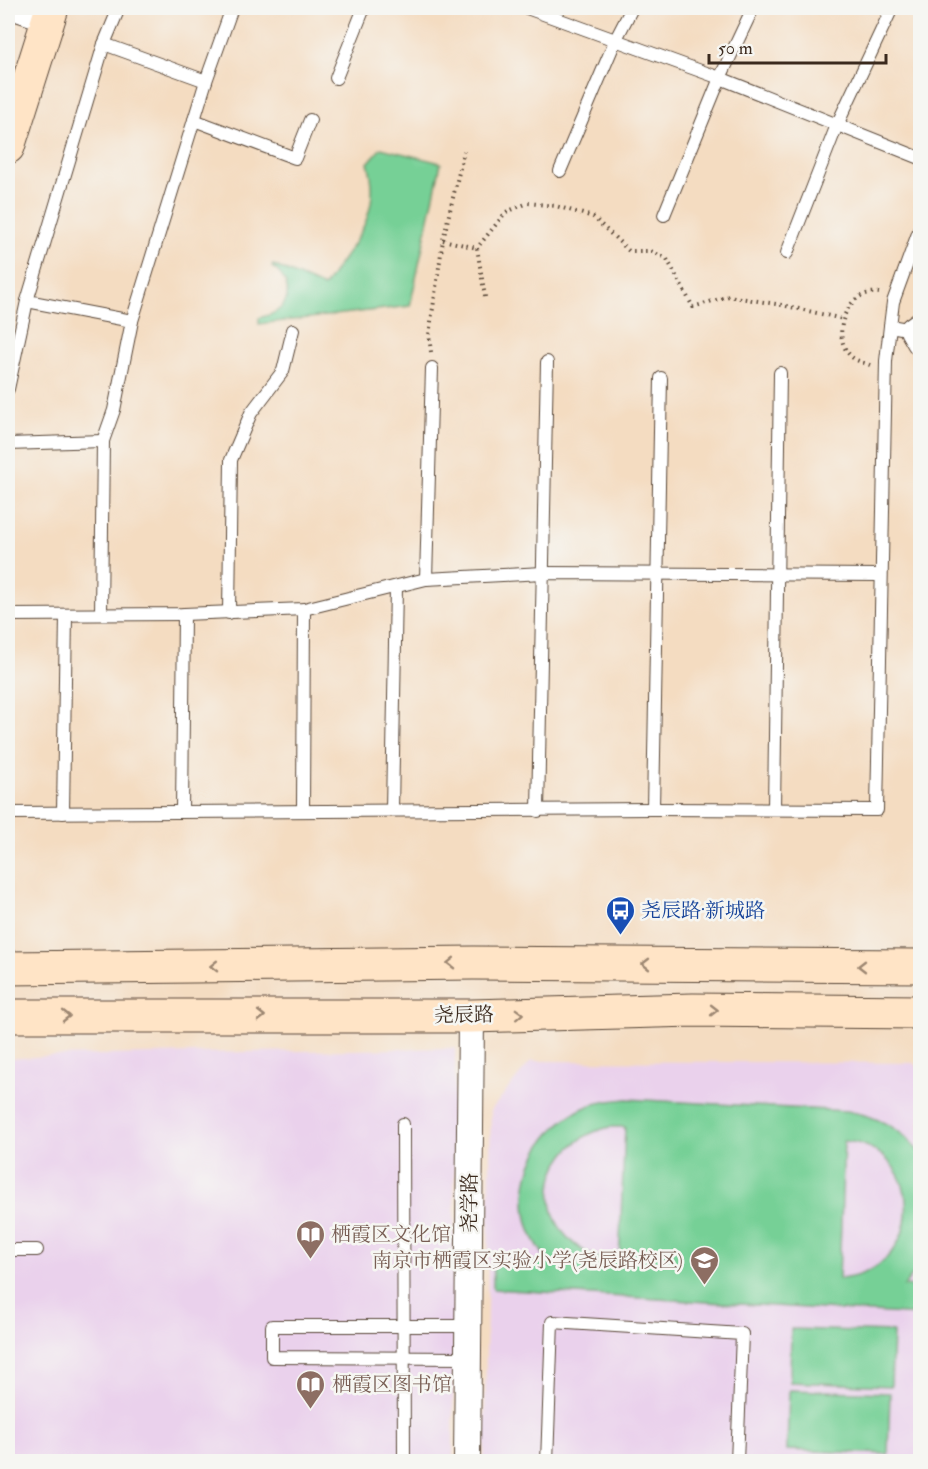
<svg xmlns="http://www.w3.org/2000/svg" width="928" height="1469" viewBox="0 0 928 1469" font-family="'IM FELL Double Pica','Noto Serif SC',serif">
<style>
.built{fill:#ead1ec}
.green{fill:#76d096;stroke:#587d5a;stroke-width:1.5;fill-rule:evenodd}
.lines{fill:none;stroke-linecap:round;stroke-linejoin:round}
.service-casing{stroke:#574536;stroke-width:14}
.minor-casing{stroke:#574536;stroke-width:28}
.secondary-casing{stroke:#574536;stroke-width:35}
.path{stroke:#574536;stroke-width:4;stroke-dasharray:1.5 4.5;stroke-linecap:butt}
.service{stroke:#fff;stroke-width:12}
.minor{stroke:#fff;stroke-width:26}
.secondary{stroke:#ffe4c6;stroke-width:33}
.oneway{stroke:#9d8772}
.labels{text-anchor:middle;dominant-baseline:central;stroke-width:5;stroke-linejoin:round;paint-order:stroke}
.transit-label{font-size:20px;fill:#164399;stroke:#f6f6f2;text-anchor:start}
.street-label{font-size:20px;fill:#3b2a1e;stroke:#f6f6f2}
.education-label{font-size:20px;fill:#785e54;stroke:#f6f6f2;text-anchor:start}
</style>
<rect width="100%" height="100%" fill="#f6f6f2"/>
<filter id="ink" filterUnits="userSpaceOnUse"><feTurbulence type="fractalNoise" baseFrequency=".0167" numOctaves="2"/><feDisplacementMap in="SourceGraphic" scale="12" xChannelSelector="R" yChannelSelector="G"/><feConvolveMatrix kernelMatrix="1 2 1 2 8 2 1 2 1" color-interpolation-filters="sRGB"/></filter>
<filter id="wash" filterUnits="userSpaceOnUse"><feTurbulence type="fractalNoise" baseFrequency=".008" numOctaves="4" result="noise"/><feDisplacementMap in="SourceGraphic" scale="24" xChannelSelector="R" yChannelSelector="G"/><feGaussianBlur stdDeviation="1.35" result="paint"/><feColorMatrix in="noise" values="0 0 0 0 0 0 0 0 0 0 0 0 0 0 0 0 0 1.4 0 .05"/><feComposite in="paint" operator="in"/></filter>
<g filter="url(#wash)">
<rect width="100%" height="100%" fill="#f4dcc1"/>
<g class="built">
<polygon points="455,1048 453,1461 8,1462 8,1059 50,1056"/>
<polygon points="531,1061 913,1063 920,1069 920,1461 484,1462 491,1110"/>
</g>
<g class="green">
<path d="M381,148L441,163L410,306L259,324V318C265,316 273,314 277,311C295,298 287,277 272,267L273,265L324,287C350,246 384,217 368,163Z"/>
<path d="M627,1099L847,1111C877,1116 902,1128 920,1153V1266L904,1286L920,1287V1315L493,1289V1261L548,1262C542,1251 534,1242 530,1230C513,1180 541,1123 591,1105C603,1101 615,1100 627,1099ZM610,1127H625L619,1262C532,1252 527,1146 610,1127ZM844,1141C928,1148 928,1271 839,1279Z"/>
<polygon points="791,1329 893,1332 891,1386 790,1382"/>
<polygon points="789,1390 890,1393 888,1454 787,1450"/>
</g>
</g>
<g filter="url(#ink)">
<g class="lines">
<defs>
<g id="service">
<polyline points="527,8 720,78 920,158"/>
<polyline points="104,44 206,81"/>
<polyline points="336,78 364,8"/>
<polyline points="194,120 295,158 310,120"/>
<polyline points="560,171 616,39 632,8"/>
<polyline points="664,215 720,78 753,8"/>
<polyline points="787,253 837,125 892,8"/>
<polyline points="27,301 132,321"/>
<polyline points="890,326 893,302 920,228"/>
<polyline points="8,389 27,301 104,44 119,8"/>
<polyline points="8,444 103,441"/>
<polyline points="426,579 432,368"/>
<polyline points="229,613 231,460 251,413 283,371 293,330"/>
<polyline points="101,614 103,441 114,410 132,321 206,81 232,8"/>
<polyline points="8,615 184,614 304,609 426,579 543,573 880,575"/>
<polyline points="653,809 661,378"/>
<polyline points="774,809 780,373"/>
<polyline points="392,810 396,587"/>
<polyline points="303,811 304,609"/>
<polyline points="538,811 547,362"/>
<polyline points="182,812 184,614"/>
<polyline points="8,813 653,809 877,810 886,361 890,326 913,330"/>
<polyline points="63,813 66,615"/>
<polyline points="403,1124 404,1462"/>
<polyline points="8,1250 37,1250"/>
<polyline points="468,1358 272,1357 272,1326 468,1326"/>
<polyline points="547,1462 552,1322 742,1334 737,1462"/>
</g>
<g id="minor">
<polyline points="17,8 44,17"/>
<polyline points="920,325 913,330 920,342"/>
<polyline points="467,1462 471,1016"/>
</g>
<g id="secondary">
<polyline points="8,147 52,8"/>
<polyline points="8,968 473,963 920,966"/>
<polyline points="8,1016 471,1016 693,1010 920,1012"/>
</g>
</defs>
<use href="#service" class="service-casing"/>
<use href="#minor" class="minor-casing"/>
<use href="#secondary" class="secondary-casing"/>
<g class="path">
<polyline points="443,240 477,248"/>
<polyline points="485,297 477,248 506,212 528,203 556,206 593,217 629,251 651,251 667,259 693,307 729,296 782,305 843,319"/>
<polyline points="431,352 429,335 443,240 464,151"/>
<path d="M870,365C865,363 857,361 853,358C828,338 846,288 879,293"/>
</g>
<use href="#service" class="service"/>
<use href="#minor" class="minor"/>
<use href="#secondary" class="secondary"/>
</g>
<defs><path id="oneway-chevron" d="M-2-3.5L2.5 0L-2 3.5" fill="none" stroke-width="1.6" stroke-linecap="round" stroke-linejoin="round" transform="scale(1.5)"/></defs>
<g class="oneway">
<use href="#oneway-chevron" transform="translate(451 963) rotate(179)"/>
<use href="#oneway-chevron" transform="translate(646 964) rotate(-180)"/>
<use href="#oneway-chevron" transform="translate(214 966) rotate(179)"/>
<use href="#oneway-chevron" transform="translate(862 966) rotate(-180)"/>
<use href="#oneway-chevron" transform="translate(714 1010)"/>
<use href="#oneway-chevron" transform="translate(519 1014) rotate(-2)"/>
<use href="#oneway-chevron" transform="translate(66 1016)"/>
<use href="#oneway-chevron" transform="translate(261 1016)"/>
</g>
</g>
<defs>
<symbol id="bus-pin" viewBox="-11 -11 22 30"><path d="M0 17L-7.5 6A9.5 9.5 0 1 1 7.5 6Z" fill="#1a4fb4" stroke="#f6f6f2"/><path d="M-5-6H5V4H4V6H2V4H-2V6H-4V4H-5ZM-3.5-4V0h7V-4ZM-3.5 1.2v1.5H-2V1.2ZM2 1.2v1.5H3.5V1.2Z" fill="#fff"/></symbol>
<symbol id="library-pin" viewBox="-11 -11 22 30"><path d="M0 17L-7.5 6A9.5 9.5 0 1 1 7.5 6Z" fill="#8d6e63" stroke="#f6f6f2"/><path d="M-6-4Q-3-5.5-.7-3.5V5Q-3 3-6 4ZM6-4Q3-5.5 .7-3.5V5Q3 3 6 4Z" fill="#fff"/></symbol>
<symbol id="school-pin" viewBox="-11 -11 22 30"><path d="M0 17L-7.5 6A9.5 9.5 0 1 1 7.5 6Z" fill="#8d6e63" stroke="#f6f6f2"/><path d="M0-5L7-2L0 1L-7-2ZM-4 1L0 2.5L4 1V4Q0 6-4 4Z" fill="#fff"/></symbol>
</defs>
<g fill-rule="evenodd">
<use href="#bus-pin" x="604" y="894" width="33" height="45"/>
<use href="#library-pin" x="294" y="1218" width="33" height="45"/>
<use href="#school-pin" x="688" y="1244" width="33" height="45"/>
<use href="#library-pin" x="294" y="1368" width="33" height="45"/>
</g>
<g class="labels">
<g class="transit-label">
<text x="641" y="910">尧辰路·新城路</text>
</g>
<g class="street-label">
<text transform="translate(464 1015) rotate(-1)">尧辰路</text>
<text transform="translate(469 1203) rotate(-90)">尧学路</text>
</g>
<g class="education-label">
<text x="331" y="1234">栖霞区文化馆</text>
<text x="683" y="1260" text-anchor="end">南京市栖霞区实验小学(尧辰路校区)</text>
<text x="332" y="1384">栖霞区图书馆</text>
</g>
</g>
<rect width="928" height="1469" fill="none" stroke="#f6f6f2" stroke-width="30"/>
<path d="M709 54v9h177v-9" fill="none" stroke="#3b2a1e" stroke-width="3"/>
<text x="718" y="54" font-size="18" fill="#3b2a1e" stroke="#f6f6f2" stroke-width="4.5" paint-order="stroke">50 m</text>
</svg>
